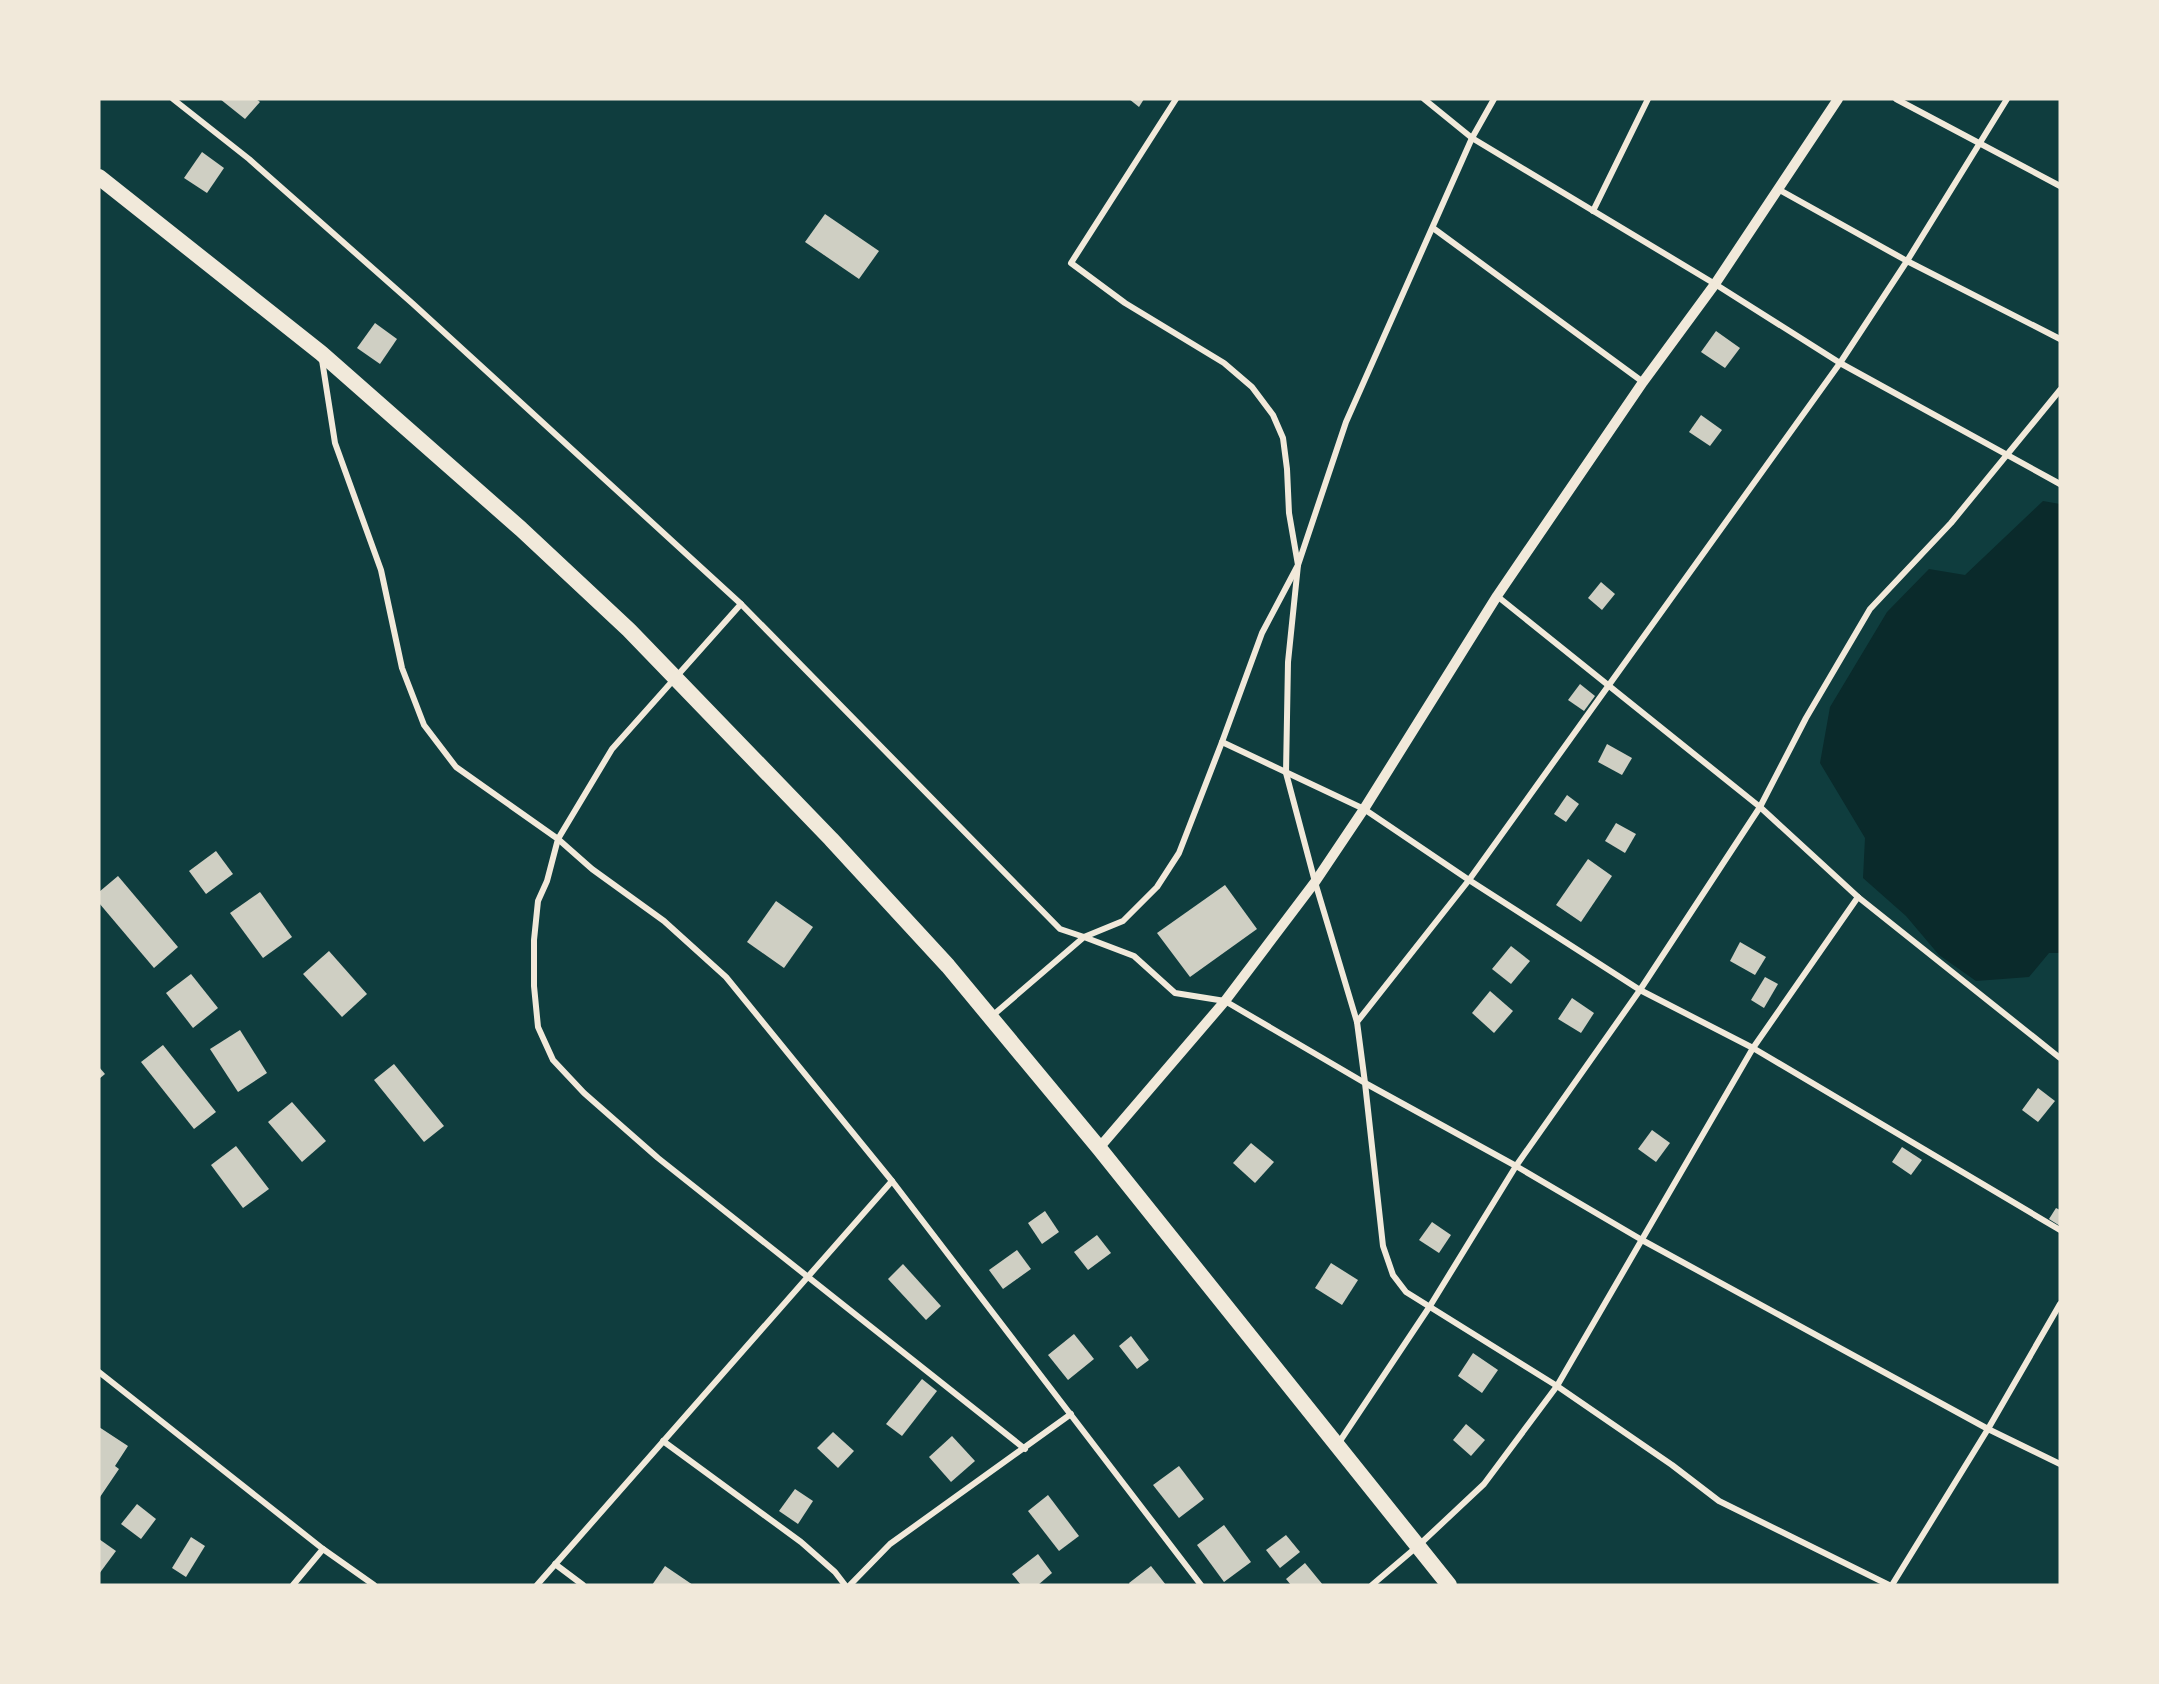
<svg xmlns="http://www.w3.org/2000/svg" width="2159" height="1684" viewBox="0 0 2159 1684" font-family="'Public Sans',sans-serif">
<style>
.water{fill:#0a2a2b}
.building{fill:#cfcfc3}
.lines{fill:none;stroke-linecap:round;stroke-linejoin:round}
.minor{stroke:#f1e9da;stroke-width:6}
.tertiary{stroke:#f1e9da;stroke-width:10}
.trunk{stroke:#f1e9da;stroke-width:16}
</style>
<rect width="100%" height="100%" fill="#0f3d3e"/>
<polygon class="water" points="2043,501 2060,504 2060,953 2049,953 2029,977 1976,981 1939,955 1906,916 1863,878 1865,838 1820,763 1830,707 1887,612 1929,569 1965,575"/>
<g class="building">
<polygon points="220,99 256,99 260,102 245,119"/>
<polygon points="1129,99 1144,99 1139,107"/>
<polygon points="202,152 224,168 207,193 184,178"/>
<polygon points="825,214 879,251 859,279 805,242"/>
<polygon points="375,323 397,339 380,364 357,348"/>
<polygon points="1716,331 1740,348 1725,368 1701,352"/>
<polygon points="1701,415 1722,430 1710,446 1689,432"/>
<polygon points="1601,582 1615,594 1602,610 1588,598"/>
<polygon points="1580,684 1595,696 1584,711 1568,700"/>
<polygon points="1607,744 1632,758 1622,775 1598,762"/>
<polygon points="1567,795 1579,804 1566,822 1554,814"/>
<polygon points="1616,823 1636,834 1625,853 1605,841"/>
<polygon points="216,851 233,874 206,894 189,871"/>
<polygon points="1588,859 1612,876 1581,922 1556,905"/>
<polygon points="118,876 178,947 154,968 99,903 99,892"/>
<polygon points="1225,885 1257,929 1190,977 1157,933"/>
<polygon points="260,892 292,937 263,958 230,913"/>
<polygon points="776,901 813,927 784,968 747,942"/>
<polygon points="1740,942 1766,957 1755,975 1730,961"/>
<polygon points="1511,946 1530,961 1511,984 1492,969"/>
<polygon points="329,951 367,994 342,1017 303,974"/>
<polygon points="191,974 218,1008 193,1028 166,993"/>
<polygon points="1765,977 1778,984 1764,1008 1751,1000"/>
<polygon points="1490,991 1513,1011 1494,1033 1472,1013"/>
<polygon points="1572,998 1594,1013 1581,1033 1558,1019"/>
<polygon points="240,1030 267,1073 238,1092 210,1049"/>
<polygon points="163,1045 216,1112 194,1129 141,1062"/>
<polygon points="394,1064 444,1126 424,1142 374,1080"/>
<polygon points="99,1067 105,1074 99,1079"/>
<polygon points="2038,1088 2055,1101 2038,1122 2022,1110"/>
<polygon points="292,1102 326,1141 302,1162 268,1122"/>
<polygon points="1652,1130 1670,1143 1656,1162 1638,1149"/>
<polygon points="1251,1143 1274,1162 1255,1183 1233,1163"/>
<polygon points="236,1146 269,1189 243,1208 211,1165"/>
<polygon points="1902,1147 1922,1160 1911,1175 1892,1162"/>
<polygon points="2056,1208 2060,1210 2060,1226 2049,1219"/>
<polygon points="1045,1211 1059,1232 1042,1244 1028,1223"/>
<polygon points="1432,1222 1451,1235 1439,1253 1419,1240"/>
<polygon points="1097,1235 1111,1253 1088,1270 1074,1252"/>
<polygon points="1017,1250 1031,1269 1003,1289 989,1270"/>
<polygon points="1331,1263 1358,1280 1342,1305 1315,1288"/>
<polygon points="903,1264 941,1306 926,1320 888,1279"/>
<polygon points="1074,1334 1094,1359 1068,1380 1048,1355"/>
<polygon points="1131,1336 1149,1360 1137,1369 1119,1346"/>
<polygon points="1473,1353 1498,1370 1482,1393 1458,1376"/>
<polygon points="922,1379 937,1391 902,1436 886,1424"/>
<polygon points="1466,1424 1485,1440 1471,1456 1453,1440"/>
<polygon points="99,1427 128,1446 115,1466 119,1469 100,1497"/>
<polygon points="833,1432 854,1451 838,1468 817,1448"/>
<polygon points="952,1436 975,1461 951,1482 929,1457"/>
<polygon points="1179,1466 1204,1499 1179,1518 1153,1485"/>
<polygon points="795,1489 813,1501 798,1524 779,1511"/>
<polygon points="1048,1495 1079,1536 1059,1551 1028,1511"/>
<polygon points="137,1504 156,1519 141,1539 121,1524"/>
<polygon points="1224,1525 1251,1562 1224,1582 1197,1545"/>
<polygon points="1286,1535 1300,1552 1280,1568 1266,1550"/>
<polygon points="191,1537 205,1546 186,1577 172,1568"/>
<polygon points="99,1539 116,1551 99,1574"/>
<polygon points="1038,1554 1052,1573 1038,1585 1021,1585 1012,1574"/>
<polygon points="1305,1563 1323,1585 1291,1585 1286,1579"/>
<polygon points="665,1566 693,1585 652,1585"/>
<polygon points="1151,1566 1166,1585 1130,1585 1129,1583"/>
</g>
<g class="lines">
<g class="minor">
<polyline points="173,99 249,159 412,303 741,604 1060,929 1084,937 1123,921 1157,887 1179,853 1222,742 1262,633 1298,565 1289,513 1287,469 1283,438 1273,415 1252,387 1224,363 1125,303 1071,263 1176,99"/>
<polyline points="1424,99 1472,138 1715,284 1840,363 2060,484"/>
<polyline points="1494,99 1472,138 1346,422 1298,565 1288,662 1286,773 1315,882 1357,1022 1365,1083 1383,1246 1393,1275 1406,1292 1557,1386 1672,1465 1719,1501 1889,1585"/>
<polyline points="1896,99 2060,186"/>
<polyline points="1778,189 1907,261 2060,339"/>
<polyline points="1593,211 1648,99"/>
<polyline points="1433,228 1643,382"/>
<polyline points="322,360 335,443 381,570 402,668 424,725 456,767 558,839 547,881 538,901 534,940 534,986 538,1027 553,1060 584,1093 658,1158 1025,1449"/>
<polyline points="1497,596 1760,807 1858,897 2060,1058"/>
<polyline points="741,604 612,749 558,839 592,869 664,921 726,977 892,1181 1201,1585"/>
<polyline points="1222,742 1364,809 1469,880 1640,990 1753,1048 2060,1230"/>
<polyline points="992,1016 1084,937 1134,956 1175,993 1225,1001 1365,1083 1516,1166 1642,1240 1988,1429 2060,1464"/>
<polyline points="1357,1022 1469,880 1840,363 1907,261 2007,99"/>
<polyline points="99,1372 323,1549 374,1585"/>
<polyline points="663,1441 801,1542 835,1572 845,1585"/>
<polyline points="1338,1444 1430,1306 1516,1166 1640,990 1760,807 1806,718 1870,609 1951,523 2060,390"/>
<polyline points="555,1564 583,1585"/>
<polyline points="293,1585 323,1549"/>
<polyline points="537,1585 892,1181"/>
<polyline points="850,1585 890,1544 1071,1414"/>
<polyline points="1372,1585 1419,1545 1484,1484 1557,1386 1753,1048 1858,897"/>
<polyline points="1892,1585 1988,1429 2060,1304"/>
</g>
<polyline class="tertiary" points="1099,1148 1225,1001 1315,882 1364,809 1497,596 1643,382 1715,284 1838,99"/>
<polyline class="trunk" points="99,177 321,353 521,529 629,630 831,839 948,966 1099,1148 1449,1585"/>
</g>
<rect width="2159" height="1684" fill="none" stroke="#f1e9da" stroke-width="201"/>
</svg>
